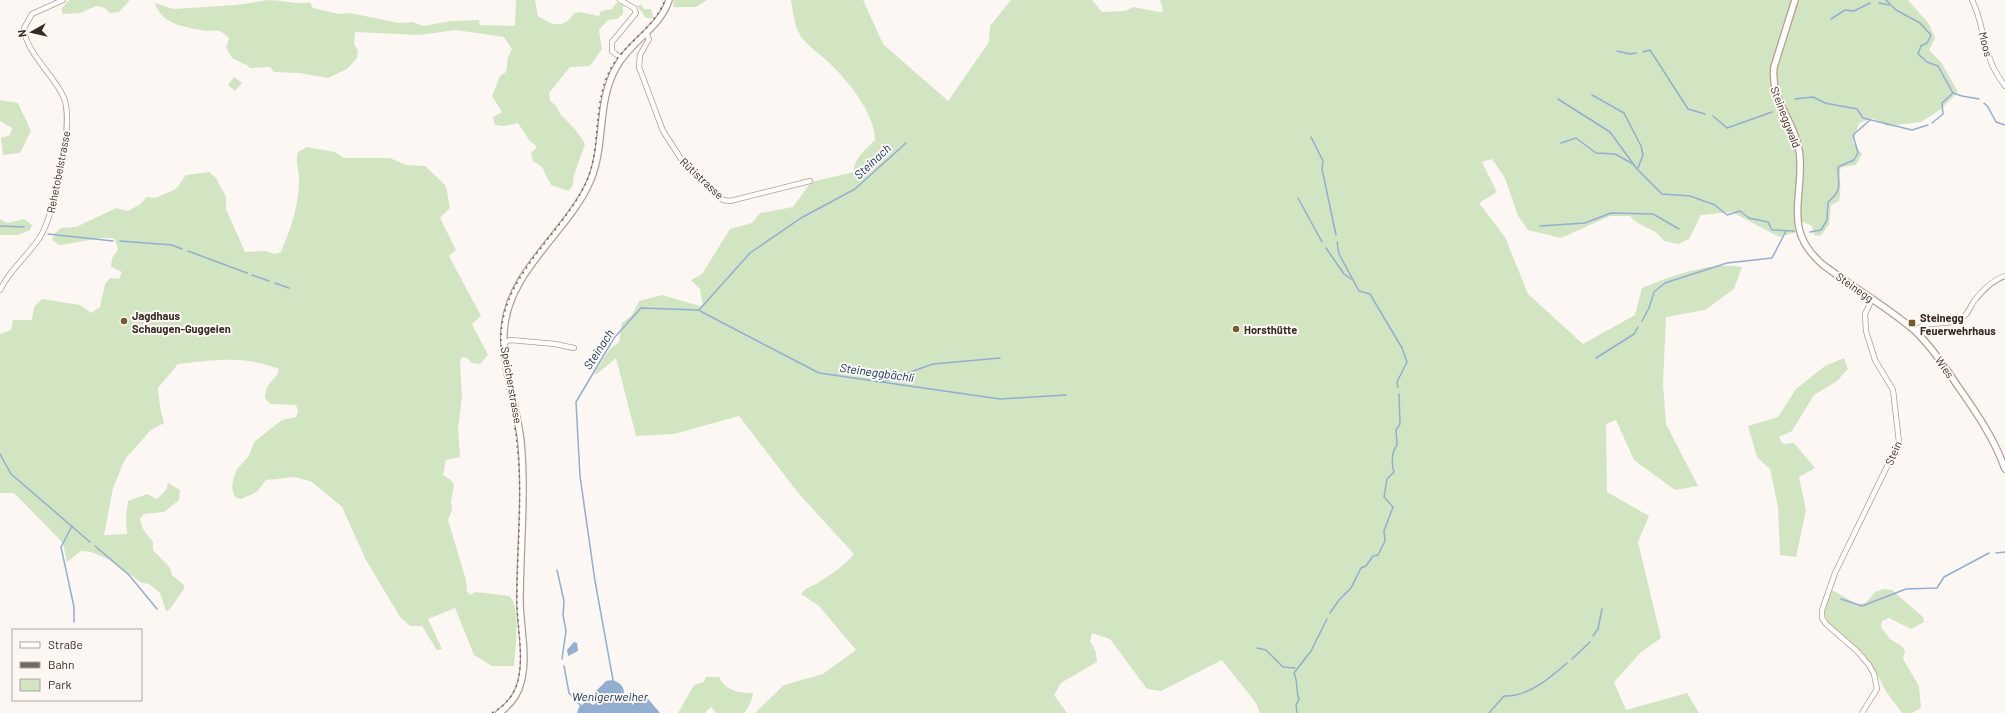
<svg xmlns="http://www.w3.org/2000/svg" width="2005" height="713" viewBox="0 0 2005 713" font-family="Barlow,sans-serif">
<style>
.green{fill:#d1e5c3}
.water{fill:#92aed1}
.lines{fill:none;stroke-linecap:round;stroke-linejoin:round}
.stream{stroke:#92aed1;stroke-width:1.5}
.minor-casing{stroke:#b79c8c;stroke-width:6}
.major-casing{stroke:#b79c8c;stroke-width:8}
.minor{stroke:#fff;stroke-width:4.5}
.major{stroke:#fff;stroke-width:5.5}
.rail{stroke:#726862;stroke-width:1.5;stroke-dasharray:2 4;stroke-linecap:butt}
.poi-dot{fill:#77592d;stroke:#fdf7f3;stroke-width:1.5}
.labels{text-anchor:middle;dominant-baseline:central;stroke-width:4;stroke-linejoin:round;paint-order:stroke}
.street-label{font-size:11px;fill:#362b24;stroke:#fdf7f3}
.poi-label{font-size:11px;font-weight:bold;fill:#362b24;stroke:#fdf7f3;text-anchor:start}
.water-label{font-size:12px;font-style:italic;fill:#09325e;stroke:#fdf7f3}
</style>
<rect width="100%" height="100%" fill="#fdf7f3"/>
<g class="green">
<polygon points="69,0 129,0 129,1 119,12 110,13 105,8 96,6 80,13 63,14 61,9"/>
<path d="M268,0C285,0 293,5 310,2L313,8L339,14L350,13L399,23L413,22L423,26L451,21L479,20L480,25L515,26L516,0H535L538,16C552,25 564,30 574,13L580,12L599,16L601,11L612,9L616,3L623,4V14L617,19L608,20L599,30L602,49L590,66L570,67L549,93L550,101C560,108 557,111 563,117C572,126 579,133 585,144L574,175L573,185L569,191L551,185L542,167L533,161L531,153L537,147L529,140L518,123L504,126L495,125L493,117L502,112L492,96L500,76L506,72L508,57L512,49L504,37L455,30L420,35L355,32L354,44L358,51L357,58L347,69L328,78L300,73L274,72L270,67L250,68L247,65L233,59L226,48L229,38C227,36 223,32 219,31C216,30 211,31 207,31C188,28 161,25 155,3L174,9L236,5Z"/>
<polygon points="674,0 707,0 696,7 673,7"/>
<path d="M791,0H863L883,44L948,101L989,42L990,26L1011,0H1092L1102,12L1125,11L1134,7L1159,12L1163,11L1160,0H1908L1929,24L1935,38L1929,50L1941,62L1958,92L1941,109L1921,122L1887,126L1873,118L1859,123L1853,142L1862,154L1856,165L1841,167C1837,180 1843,187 1839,201L1831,205L1829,225L1820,236L1814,235L1812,226L1796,219L1797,232L1779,237L1732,212L1701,215L1689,239L1678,244L1664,241C1654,226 1642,230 1630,216H1610L1561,238L1528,230L1518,216L1505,178L1492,159L1482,162L1497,192L1479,203L1505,237L1528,294L1583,344L1635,315L1642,288C1670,276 1711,261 1742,267L1734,289L1705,310L1666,317L1663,384L1666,424L1698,486L1675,490L1634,460L1616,420L1606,424L1607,492L1649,516L1638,542L1661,638L1641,652L1614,682L1626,710L1687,693L1699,713H1260L1256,703L1222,660L1161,691L1147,689L1110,639L1092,633L1090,641L1096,652L1097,662L1061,683L1054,695L1067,713H755L784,685L823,674L856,650L819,606L801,594C804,588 814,586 819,582C832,574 845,565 854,554L799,494L739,416L674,434L636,436L616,358L597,374H594L609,350L619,342L622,323L632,315L639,301L662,295L703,307L700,289L691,280L702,274L730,229L752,223L760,213L793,207L811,182L854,172C853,159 867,148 875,140C875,113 846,78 827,61C819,53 806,45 800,35C794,25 793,12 791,0Z"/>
<polygon points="641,4 644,9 651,9 654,18 646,18 637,6"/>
<polygon points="234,77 242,83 235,91 228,85"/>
<polygon points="0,100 18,103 31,131 20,153 3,155 1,138 10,135 12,128 0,121"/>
<path d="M307,147L335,152L344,158H390L406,165L425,166L446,186L450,208L440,218L456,250L449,256L481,316L472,324L488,355L480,364L472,363L467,358L462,357L460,361L462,396L458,429L460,457L446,460L443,475L451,480L454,485L451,501L452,510L448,520L466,580L467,591L470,595L475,592L510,596C521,610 515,649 514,666H492L474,655L455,608L428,619L442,649L437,650L422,626H410L400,617L366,560L342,507L312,482L295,477L266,480L257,492L241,499L235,497L232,488L233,480L237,469L248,457L255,441L282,420L296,417L298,411L296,405L270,404L265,398C265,381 277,381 279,369C243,355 215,360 178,364L158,388L160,407L164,423L151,430L125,459L113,488L104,535L127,534L126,517L128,501L147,494L157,499L166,490L168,483L180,490L179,500L164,512L144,514L140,519L143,529L153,542V550L170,568L172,575L184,585V589L169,610L166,611L160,593L149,584L142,583L108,559L91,552L81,551L67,562L63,543L14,493H0V334L11,330L13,320H32L34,307L42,299L80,305L91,313L100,307L105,284L110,278L119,279L122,272L111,267L112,258L118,250L115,239C104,235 73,244 59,245L52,240L55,233L61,228L76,227L116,208L128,211L139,205L147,197L155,198L176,189L186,175L209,172L216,178L226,197V209L245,252L266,251L275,254L281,252C291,228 299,205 299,179C299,168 295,164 298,152Z"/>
<polygon points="0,219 7,223 24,219 32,225 30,230 18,235 0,235"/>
<polygon points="1844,358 1848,369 1837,381 1814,395 1792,431 1779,437 1783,444 1794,443 1815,468 1799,477 1806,510 1796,557 1780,555 1778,507 1770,469 1757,457 1748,426 1778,417 1796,389 1825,366"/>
<path d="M1884,589L1892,590L1923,617L1924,622L1911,629L1889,618L1882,621L1881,627L1890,639L1902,646L1905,651L1903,659L1919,686L1921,708L1912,713H1902C1896,705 1889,696 1884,688C1877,674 1871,661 1859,650C1848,639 1830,631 1825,615C1822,605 1826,598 1832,590L1857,604L1866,603L1875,592Z"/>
<path d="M706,677H719C726,691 739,693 753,693C752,701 749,707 744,713H716L711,707L705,713H678L694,685L704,682Z"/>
</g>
<g class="water">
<polygon points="574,642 577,643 578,651 568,656 567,650"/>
<path d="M613,680C625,685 625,690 623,702L628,701L632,695V705L638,700L636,695L643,693L660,713H577L579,707L587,701L593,705L596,703L595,692L606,681Z"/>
</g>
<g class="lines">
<g class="stream">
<polyline points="1886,0 1896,10 1920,23 1931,35 1927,43 1921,46 1918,54 1927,62 1938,66 1953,93 1962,96 1979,99"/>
<polyline points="1879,3 1889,5"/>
<polyline points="1831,19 1845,10 1854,11 1870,3"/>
<polyline points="1617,51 1630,54 1636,53"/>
<polyline points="1643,52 1650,50 1688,109 1705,114"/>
<polyline points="1592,95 1624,113 1641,146 1643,155 1638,168"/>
<polyline points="1558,99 1610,132 1637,169 1662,194 1690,196 1715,205 1727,215 1740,211 1749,218 1768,222 1772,230 1794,231"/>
<polyline points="1795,99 1813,97 1825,103 1857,109 1863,118 1912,130 1928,125"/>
<polyline points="1984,103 1988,107 1996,122 2005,125"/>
<polyline points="1713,116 1727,128 1772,112"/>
<polyline points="1932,123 1943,114 1942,103 1953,93"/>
<polyline points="1311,137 1323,161 1322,169 1336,235"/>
<polyline points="1561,143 1576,138 1596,153 1615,154 1633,164"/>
<polyline points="1298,198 1322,242"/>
<polyline points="0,226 24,227"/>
<polyline points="1540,226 1585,223 1611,213 1653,214 1679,229"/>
<path d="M1810,232L1821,230L1827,220L1828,202C1843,190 1838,184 1838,167L1854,160L1858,153L1853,135L1870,120"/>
<polyline points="48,234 113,241"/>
<polyline points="120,241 172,245 182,249"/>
<polyline points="1337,242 1339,254 1359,291 1370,294 1402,348 1407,362 1397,382 1398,387"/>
<polyline points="1326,248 1344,274 1351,279"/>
<polyline points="188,251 247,273"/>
<polyline points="252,275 269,281"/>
<polyline points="275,283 289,288"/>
<polyline points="700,311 819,373 1000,399 1066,395"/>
<polyline points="1642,321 1649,308 1654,292 1665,283 1727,263 1772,258 1786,231"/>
<polyline points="1596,358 1634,334 1638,327"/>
<polyline points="882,382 933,364 1000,358"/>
<polyline points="0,454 11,474 90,542"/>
<polyline points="72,526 61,547 74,607 74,622"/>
<polyline points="95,546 129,575 157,609"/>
<polyline points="1996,553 2005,552"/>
<polyline points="557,570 564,601 563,615 566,631 562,659"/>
<polyline points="1841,599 1862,606 1906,589 1937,588 1944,577 1989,553"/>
<path d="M1330,613L1339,600L1351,588L1361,568L1366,566L1373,556L1378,555L1385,541L1384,531L1393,507L1384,497L1387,479L1394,472C1391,464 1392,451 1397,445L1396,430L1400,424L1399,394"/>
<polyline points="1593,636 1598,629 1602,609"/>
<polyline points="1257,648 1266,650 1283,667 1295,668"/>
<polyline points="1572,659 1590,642"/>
<polyline points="564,666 569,693 581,706"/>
<polyline points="613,680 595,581 580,476 576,402 614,338 641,308 699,310 750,253 801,218 855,189 906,143"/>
<path d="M1297,713L1296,705L1299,699C1295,689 1299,684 1294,673L1311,651L1327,619"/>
<path d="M1489,713L1504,696C1528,697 1550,678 1567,663"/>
</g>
<defs>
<g id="minor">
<polyline points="620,0 634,8 636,13 612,42 612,51 622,59"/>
<path d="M1972,0C1982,19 1982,39 1990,59C1993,69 1999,78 2005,86"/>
<polyline points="646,33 649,39 640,55 639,67 663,131 683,162 723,200 730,201 810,181"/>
<path d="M0,290C10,269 28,256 40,237C55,213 74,124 64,98C55,76 25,52 24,28L32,14L63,0"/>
<path d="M1915,331C1925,320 1945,326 1959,320C1968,315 1969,309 1974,301C1982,291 1992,280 2005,276"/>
<polyline points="504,342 511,340 555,344 574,348"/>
<polyline points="1862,713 1877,689 1874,674 1869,665 1857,651 1826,624 1822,618 1822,610 1835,573 1899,442 1893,390 1875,360 1866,331 1865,314 1872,299"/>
</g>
<g id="major">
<path d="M1795,0L1774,67C1770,101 1794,119 1799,150C1804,177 1793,206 1800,232C1804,246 1812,255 1822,264C1852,287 1886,306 1914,330C1931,346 1944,365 1957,385C1976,412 1994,438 2005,469"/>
<path d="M499,713C510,705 518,695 521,682C528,656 520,627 520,601C520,548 526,495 521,442C517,405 502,369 504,332C507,273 564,235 588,186C607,148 595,103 617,66C631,41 660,28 669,0"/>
</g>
</defs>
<use href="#minor" class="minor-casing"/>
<use href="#major" class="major-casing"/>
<use href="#minor" class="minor"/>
<use href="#major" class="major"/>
<path class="rail" d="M492,713C505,706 514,695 518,681C524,655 517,625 517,599C517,548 523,495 517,444C514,409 501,375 501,341C500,276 560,237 586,183C602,147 592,105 610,70C624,43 654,29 665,0"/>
</g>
<g class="poi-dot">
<circle cx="124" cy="321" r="4"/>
<rect x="1908" y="319" width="8" height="8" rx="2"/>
<circle cx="1236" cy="329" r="4"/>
</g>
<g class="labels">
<g class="street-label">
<text transform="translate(1986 44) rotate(76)">Moos</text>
<text transform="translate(1786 117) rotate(69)">Steineggwald</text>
<text transform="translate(58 172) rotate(-79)">Rehetobelstrasse</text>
<text transform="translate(702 178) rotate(43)">Rütistrasse</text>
<text transform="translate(1855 287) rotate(35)">Steinegg</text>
<text transform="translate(1945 367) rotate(55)">Wies</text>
<text transform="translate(512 385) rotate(80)">Speicherstrasse</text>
<text transform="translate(1893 453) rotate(-67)">Stein</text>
</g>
<g class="poi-label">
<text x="132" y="315">Jagdhaus<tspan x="132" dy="13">Schaugen-Guggeien</tspan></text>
<text x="1920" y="317">Steinegg<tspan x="1920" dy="13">Feuerwehrhaus</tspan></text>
<text x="1244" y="329">Horsthütte</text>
</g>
<g class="water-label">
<text transform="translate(872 161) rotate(-43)">Steinach</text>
<text transform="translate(598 349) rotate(-57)">Steinach</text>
<text transform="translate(877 372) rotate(8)">Steineggbächli</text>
<text x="610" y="696">Wenigerweiher</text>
</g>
</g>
<rect x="12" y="629" width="130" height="72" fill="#fdf7f3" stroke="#ada5a0"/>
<rect x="20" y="642" width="20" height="6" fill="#ffffff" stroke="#ada5a0"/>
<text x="48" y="649" font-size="12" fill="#362b24">Straße</text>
<rect x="20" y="662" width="20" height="6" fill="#726862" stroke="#ada5a0"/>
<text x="48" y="669" font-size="12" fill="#362b24">Bahn</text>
<rect x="20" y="679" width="20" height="12" fill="#d1e5c3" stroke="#ada5a0"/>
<text x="48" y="689" font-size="12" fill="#362b24">Park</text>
<g transform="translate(32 32) rotate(262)" stroke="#fdf7f3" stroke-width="3" paint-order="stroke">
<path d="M0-3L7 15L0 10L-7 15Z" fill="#362b24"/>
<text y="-6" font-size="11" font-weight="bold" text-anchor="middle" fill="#362b24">N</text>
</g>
</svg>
